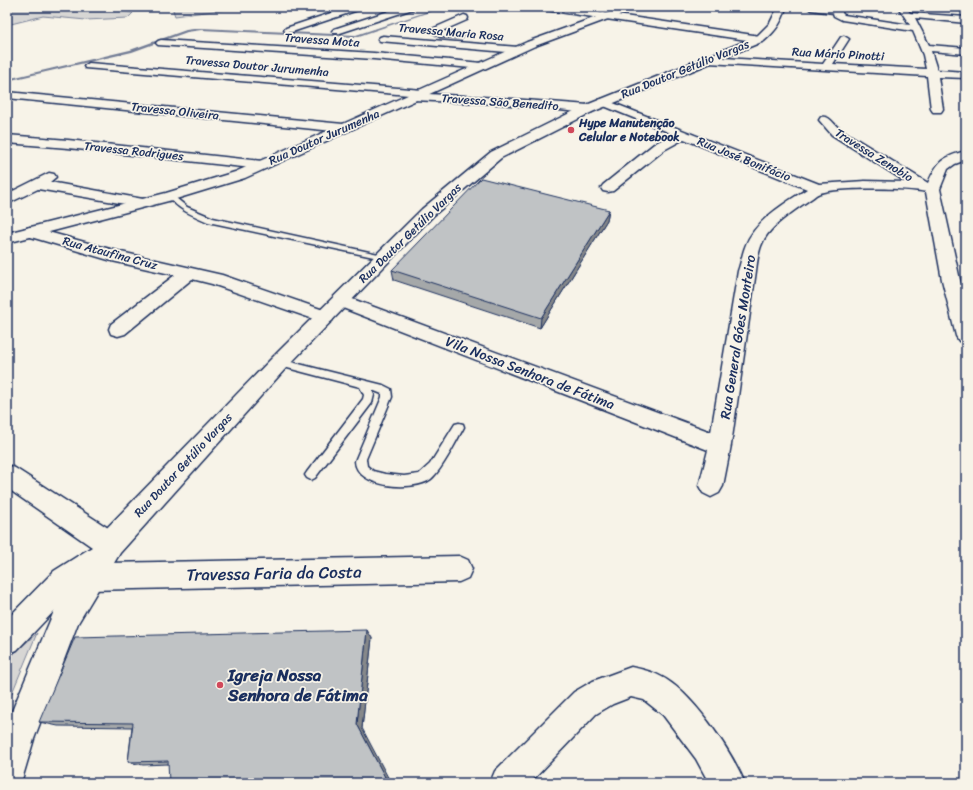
<svg xmlns="http://www.w3.org/2000/svg" width="973" height="790" viewBox="0 0 973 790" font-family="Sriracha,sans-serif">
<style>
.green{fill:#d7d6d4;stroke:#798299}
.lines{fill:none;stroke-linecap:round;stroke-linejoin:round}
.stream{fill:#727c95;fill-rule:evenodd}
.service-casing{stroke:#1b2f5e;stroke-width:3}
.minor-casing{stroke:#1b2f5e;stroke-width:3}
.secondary-casing{stroke:#1b2f5e;stroke-width:3}
.primary-casing{stroke:#1b2f5e;stroke-width:3}
.service{fill:#f7f3e8;fill-rule:evenodd}
.minor{fill:#f7f3e8;fill-rule:evenodd}
.secondary{fill:#f7f3e8;fill-rule:evenodd}
.primary{fill:#f7f3e8;fill-rule:evenodd}
.wall{fill:#a5a8a9;stroke:#1b2f5e}
.shaded-wall{fill:#86888a;stroke:#1b2f5e}
.building{fill:#c0c3c5;stroke:#1b2f5e}
.poi-dot{fill:#d1495b;stroke:#f7f3e8;stroke-width:1.5}
.labels{text-anchor:middle;dominant-baseline:central;stroke-width:3.5;stroke-linejoin:round;paint-order:stroke}
.far-street-label{font-size:12px;fill:#1b2f5e;stroke:#f7f3e8}
.far-poi-label{font-size:12px;font-weight:bold;fill:#1b2f5e;stroke:#f7f3e8;text-anchor:start}
.street-label{font-size:14px;fill:#1b2f5e;stroke:#f7f3e8}
.near-street-label{font-size:17px;fill:#1b2f5e;stroke:#f7f3e8}
.near-poi-label{font-size:17px;font-weight:bold;fill:#1b2f5e;stroke:#f7f3e8;text-anchor:start}
</style>
<rect width="100%" height="100%" fill="#f7f3e8"/>
<filter id="ink" filterUnits="userSpaceOnUse"><feTurbulence type="fractalNoise" baseFrequency=".025" numOctaves="2"/><feDisplacementMap in="SourceGraphic" scale="8" xChannelSelector="R" yChannelSelector="G"/><feConvolveMatrix kernelMatrix="1 2 1 2 8 2 1 2 1" color-interpolation-filters="sRGB"/></filter>
<g filter="url(#ink)">
<g class="green">
<polygon points="7,7 103,7 133,13 128,18 86,20 43,16 7,25"/>
<polygon points="172,7 236,7 236,8 175,16"/>
<polygon points="37,633 7,705 7,660"/>
</g>
<g class="lines">
<polygon class="stream" points="441,7 444,7 356,37 201,30 187,32 132,52 7,81 7,79 130,50 186,30 201,28 356,35"/>
<defs>
<g id="service">
<path d="M171,194L187,207L213,218L383,255L387,257L383,259L208,222C193,215 178,210 168,196Z"/>
<path d="M279,359L383,385L391,389L392,397L366,459L367,466L373,471L385,474L404,476L419,474L430,464L455,424L459,423L463,424L464,427C457,440 442,470 431,479C414,492 356,488 355,461L382,397V394L372,390L374,395L372,403L315,478L311,480L307,478L305,475L307,472L363,399L364,395L360,387L276,365L274,363Z"/>
</g>
<g id="minor">
<polygon points="349,7 362,7 361,9 292,32 286,32 284,30 286,28"/>
<polygon points="401,7 414,7 413,9 340,33 334,33 332,31 334,29"/>
<polygon points="542,7 563,7 760,36 765,39 760,42 546,10"/>
<polygon points="807,7 843,7 842,13 844,15 910,25 898,7 906,7 910,13 966,17 966,23 915,18 929,45 966,48 966,54 931,51 937,70 966,72 966,78 938,77 943,109 941,112 933,112 931,109 927,76 708,63 703,60 708,57 823,64 841,37 844,36 849,39 833,64 926,69 923,55 913,31 842,20 834,16 833,13 811,10"/>
<polygon points="464,15 467,16 468,18 467,20 442,31 462,34 464,36 462,38 440,37 430,31 432,29"/>
<polygon points="383,36 518,47 523,50 518,53 380,41 378,39 380,37"/>
<polygon points="161,40 374,53 482,63 487,66 482,69 374,59 158,45 156,43 158,41"/>
<polygon points="89,63 423,90 427,91 428,94 500,98 588,105 592,106 594,109 592,112 588,113 500,104 413,100 409,99 407,97 409,95 85,68 84,66"/>
<polygon points="7,92 343,124 347,125 349,128 347,131 343,132 7,98"/>
<path d="M603,99L819,184L865,181L906,182L832,135L819,120L821,117C830,115 833,124 840,129L928,183C938,161 942,157 966,151V160L955,164L948,169L940,189L960,280L966,302V343L959,341L956,336L942,280L926,192C907,188 831,186 816,195C798,209 769,224 761,246C758,254 757,263 756,271L731,445L723,486L719,493L711,497L703,493L699,486L708,450L335,305L332,301L335,297L341,295L347,297L711,432L738,271C741,263 742,255 745,247C754,221 785,203 807,189L684,139L664,150L613,191L608,192L603,191L601,188L603,185L654,144L673,134L599,104L597,102L599,100Z"/>
<polygon points="7,135 68,140 262,161 267,162 269,165 267,168 262,169 68,148 7,143"/>
<polygon points="49,173 54,174 56,177 50,182 143,199 148,200 150,203 148,206 143,207 38,189 7,204 7,194"/>
<polygon points="30,227 121,252 222,275 332,313 334,317 332,321 325,323 212,284 192,279 125,334 118,336 111,334 109,329 111,324 175,275 112,261 24,235 22,232 24,229"/>
<polygon points="7,465 15,468 119,535 123,544 119,553 111,556 108,563 459,556 468,560 472,569 468,578 459,582 88,590 78,586 17,650 7,654 7,619 54,571 92,547 7,488"/>
<path d="M631,667C641,669 651,671 660,676C692,691 731,751 745,783H709L696,759L663,715L644,700L631,697L613,704L596,714L530,783H490L495,771L574,692L593,681Z"/>
</g>
<polygon id="secondary" points="624,7 636,7 635,9 535,46 245,178 176,199 7,243 7,233 166,193 235,172 527,42"/>
<path id="primary" d="M778,7H786C783,21 775,32 764,41L592,112L501,158L434,215L286,368L120,553L78,623L34,739L21,783H7V723L57,604L100,535L272,358L422,209L491,152L584,106L756,37L770,23Z"/>
</defs>
<use href="#service" class="service-casing"/>
<use href="#minor" class="minor-casing"/>
<use href="#secondary" class="secondary-casing"/>
<use href="#primary" class="primary-casing"/>
<use href="#service" class="service"/>
<use href="#minor" class="minor"/>
<use href="#secondary" class="secondary"/>
<use href="#primary" class="primary"/>
</g>
<g class="wall">
<polygon points="609,210 607,220 540,328 394,280 392,270"/>
<polygon points="372,638 362,728 168,764 143,765 128,762 132,727 58,726 39,722"/>
</g>
<g class="shaded-wall">
<polygon points="609,210 607,220 540,328 541,318"/>
<polygon points="367,630 372,638 362,728 391,783 388,783 357,724"/>
</g>
<g class="building">
<polygon points="481,178 609,210 541,318 392,270"/>
<polygon points="367,630 357,724 388,783 169,783 168,761 128,762 133,723 39,722 75,637"/>
</g>
</g>
<g class="poi-dot">
<circle cx="571" cy="130" r="4"/>
<circle cx="220" cy="685" r="4"/>
</g>
<g class="labels">
<g class="far-street-label">
<text transform="translate(451 32) rotate(5)">Travessa Maria Rosa</text>
<text transform="translate(322 40) rotate(4)">Travessa Mota</text>
<text transform="translate(838 54) rotate(3)">Rua Mário Pinotti</text>
<text transform="translate(257 66) rotate(5)">Travessa Doutor Jurumenha</text>
<text transform="translate(685 69) rotate(-22)">Rua Doutor Getúlio Vargas</text>
<text transform="translate(500 102) rotate(4)">Travessa São Benedito</text>
<text transform="translate(175 111) rotate(6)">Travessa Oliveira</text>
<text transform="translate(324 137) rotate(-24)">Rua Doutor Jurumenha</text>
<text transform="translate(134 151) rotate(6)">Travessa Rodrigues</text>
<text transform="translate(874 155) rotate(32)">Travessa Zenobio</text>
<text transform="translate(744 159) rotate(22)">Rua José Bonifácio</text>
<text transform="translate(410 233) rotate(-44)">Rua Doutor Getúlio Vargas</text>
<text transform="translate(110 253) rotate(15)">Rua Ataufina Cruz</text>
<text transform="translate(183 465) rotate(-47)">Rua Doutor Getúlio Vargas</text>
</g>
<g class="far-poi-label">
<text x="579" y="123">Hype Manutenção<tspan x="579" dy="14">Celular e Notebook</tspan></text>
</g>
<g class="street-label">
<text transform="translate(738 337) rotate(-81)">Rua General Góes Monteiro</text>
<text transform="translate(530 373) rotate(21)">Vila Nossa Senhora de Fátima</text>
</g>
<g class="near-street-label">
<text transform="translate(274 573) rotate(-1)">Travessa Faria da Costa</text>
</g>
<g class="near-poi-label">
<text x="228" y="675">Igreja Nossa<tspan x="228" dy="20">Senhora de Fátima</tspan></text>
</g>
</g>
<rect width="973" height="790" fill="none" stroke="#f7f3e8" stroke-width="24"/>
<rect x="12" y="12" width="949" height="766" fill="none" stroke="#1b2f5e" stroke-width="1.5" filter="url(#ink)"/>
</svg>
